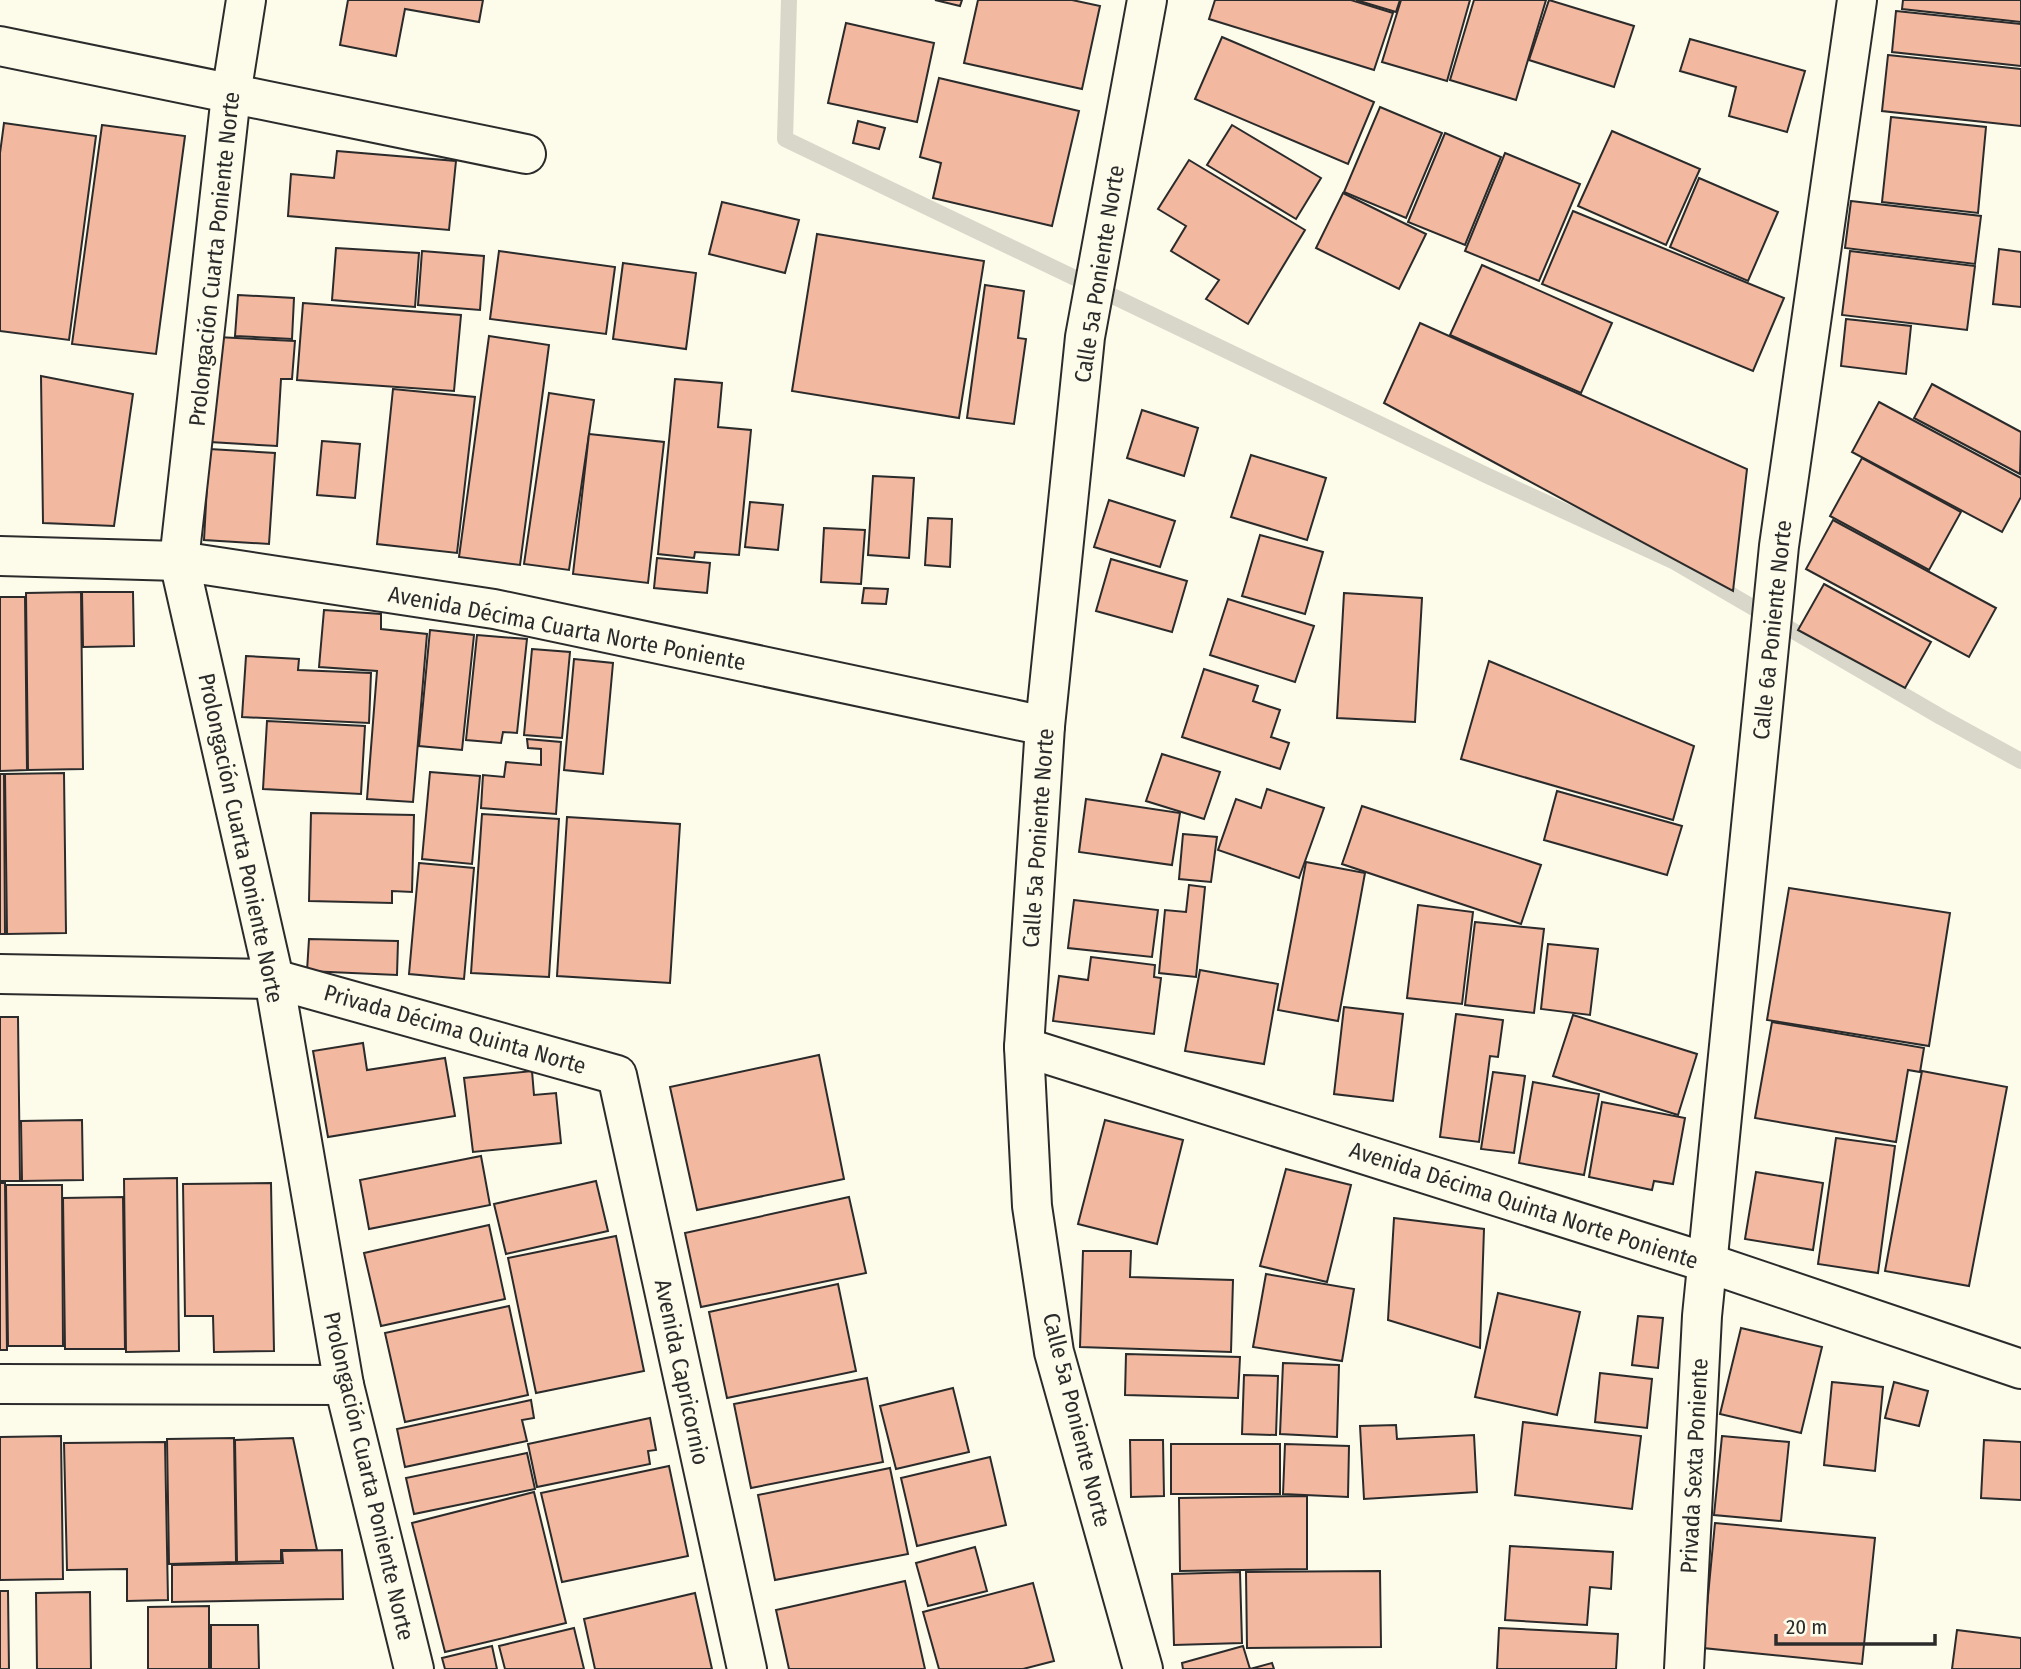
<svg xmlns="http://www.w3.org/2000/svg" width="2021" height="1669" viewBox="0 0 2021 1669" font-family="'Fira Sans Condensed',sans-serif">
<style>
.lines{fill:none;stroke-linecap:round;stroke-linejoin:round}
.stream{stroke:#d8d7c9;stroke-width:16}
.building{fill:#f2b8a0;stroke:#2b2b2b;stroke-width:2}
.street-casing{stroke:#2b2b2b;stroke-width:42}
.street{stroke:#fdfbea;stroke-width:38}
.labels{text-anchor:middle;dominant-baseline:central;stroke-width:5;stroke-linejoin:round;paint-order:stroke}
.street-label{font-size:23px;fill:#2b2b2b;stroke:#fdfbea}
</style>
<rect width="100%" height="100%" fill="#fdfbea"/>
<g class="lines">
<polyline class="stream" points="789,0 785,139 1488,476 1675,562 1941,717 2021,761"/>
</g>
<g class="building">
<polygon points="348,0 483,0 479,22 405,9 396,56 340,45"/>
<polygon points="935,0 962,0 960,6"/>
<polygon points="978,0 1072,0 1100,6 1082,89 964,63"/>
<polygon points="1215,0 1351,0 1393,13 1374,70 1209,19"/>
<polygon points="1356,0 1400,0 1396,12"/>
<polygon points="1401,0 1470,0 1447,81 1382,62"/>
<polygon points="1474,0 1546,0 1516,100 1450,80"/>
<polygon points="1549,0 1634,26 1614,87 1529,60"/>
<polygon points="1903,0 2021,0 2021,22 1902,9"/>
<polygon points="1896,11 2021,24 2021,66 1892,52"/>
<polygon points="846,23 934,43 917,122 828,103"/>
<polygon points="1222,37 1374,102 1348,164 1195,99"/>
<polygon points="1690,39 1805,71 1787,132 1729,116 1736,87 1680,71"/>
<polygon points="1888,55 2021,69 2021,126 1882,111"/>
<polygon points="939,78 1079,111 1052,226 933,198 941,163 920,157"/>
<polygon points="1380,107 1442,133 1406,218 1344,192"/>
<polygon points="1891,117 1986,127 1978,213 1882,202"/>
<polygon points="858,121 885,128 879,149 853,143"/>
<polygon points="4,123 96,136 69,340 0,331 0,153"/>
<polygon points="102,125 185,136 156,354 72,344"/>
<polygon points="1232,125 1321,178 1296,219 1207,165"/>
<polygon points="1612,131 1700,169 1666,245 1578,206"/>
<polygon points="1445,133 1501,157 1465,245 1408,222"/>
<polygon points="337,151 456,161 449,230 288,216 291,174 334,178"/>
<polygon points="1505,153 1580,184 1539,281 1465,251"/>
<polygon points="1189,160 1305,230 1248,324 1206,299 1219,280 1171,251 1186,226 1158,209"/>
<polygon points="1699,178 1778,212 1748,281 1670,247"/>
<polygon points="1343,193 1426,234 1399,289 1316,248"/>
<polygon points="1851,201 1981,216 1975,264 1845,248"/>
<polygon points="722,202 799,220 785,273 709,254"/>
<polygon points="1573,211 1784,298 1753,371 1542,284"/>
<polygon points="817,234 984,261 959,418 792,391"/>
<polygon points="336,248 419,253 415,307 332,300"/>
<polygon points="1999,249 2021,252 2021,307 1993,304"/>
<polygon points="422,251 484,256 480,310 418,305"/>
<polygon points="499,251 615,267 606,334 490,319"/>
<polygon points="1850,251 1975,266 1967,330 1842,315"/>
<polygon points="623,263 696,273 686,349 613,339"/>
<polygon points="1482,265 1612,323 1581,393 1450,335"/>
<polygon points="985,285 1024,291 1018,338 1026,339 1014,424 967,418"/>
<polygon points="238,295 294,298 292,339 235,336"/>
<polygon points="303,303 461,315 454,391 297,380"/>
<polygon points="1846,319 1911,326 1906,374 1841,366"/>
<polygon points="1420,323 1747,469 1733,591 1384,403"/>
<polygon points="489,336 549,345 520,565 459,557"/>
<polygon points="217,337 295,341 292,379 281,379 277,446 210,442"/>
<polygon points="41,376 133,394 114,526 43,523"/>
<polygon points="675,379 722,383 718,427 751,430 739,555 695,552 694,558 658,554"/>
<polygon points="1932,384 2021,432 2020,474 1914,418"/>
<polygon points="393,389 475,397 457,553 377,544"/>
<polygon points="549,393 594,400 569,570 524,564"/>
<polygon points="1879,402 2021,478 2021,497 2002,532 1852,452"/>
<polygon points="1142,410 1198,428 1184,476 1127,458"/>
<polygon points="589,434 664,442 648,583 573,574"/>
<polygon points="322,441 360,444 355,498 317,495"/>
<polygon points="209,449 275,453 269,544 204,540"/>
<polygon points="1251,455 1326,478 1307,540 1231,517"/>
<polygon points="1862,458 1961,512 1929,570 1830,516"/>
<polygon points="873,476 914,478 909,558 868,555"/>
<polygon points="1109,500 1175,521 1160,567 1094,547"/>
<polygon points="750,502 783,505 778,550 745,547"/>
<polygon points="928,518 952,519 950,567 925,565"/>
<polygon points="1833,520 1996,608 1969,657 1806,569"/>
<polygon points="824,528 865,530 861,584 821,582"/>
<polygon points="1260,535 1323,552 1305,614 1242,596"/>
<polygon points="657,558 710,563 707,593 654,588"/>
<polygon points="1111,559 1187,581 1172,632 1096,611"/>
<polygon points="1824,584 1931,642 1905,688 1798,630"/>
<polygon points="864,588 888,589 886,604 862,603"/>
<polygon points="81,592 83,769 28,770 26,593"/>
<polygon points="82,592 133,592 134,646 83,647"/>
<polygon points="1344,593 1422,598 1415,722 1337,718"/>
<polygon points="0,597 25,597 27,770 0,771"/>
<polygon points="1228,599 1314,626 1295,682 1210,655"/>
<polygon points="324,610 381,614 381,629 427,634 413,802 367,799 377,671 319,667"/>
<polygon points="430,630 474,635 462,750 419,746"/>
<polygon points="477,635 527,639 517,733 503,732 501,743 466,740"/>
<polygon points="532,649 570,652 562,738 524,735"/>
<polygon points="246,656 299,659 298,670 371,673 369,723 242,717"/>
<polygon points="574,659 613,663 603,774 564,770"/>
<polygon points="1489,661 1694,746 1673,820 1461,759"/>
<polygon points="1204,669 1258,686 1253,701 1280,710 1271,737 1289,743 1280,769 1182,737"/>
<polygon points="267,721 365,726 361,794 263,789"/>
<polygon points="527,739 561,742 556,814 481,808 483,775 504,777 506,762 541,765 541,749 528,748"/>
<polygon points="1162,754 1220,772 1204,819 1146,801"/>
<polygon points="430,772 480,776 472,864 422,859"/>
<polygon points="64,773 66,933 7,934 5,774"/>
<polygon points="0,774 4,774 5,934 0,934"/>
<polygon points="1267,789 1324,808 1299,878 1218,850 1236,799 1261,808"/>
<polygon points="1557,791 1682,826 1667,875 1544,840"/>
<polygon points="1086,799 1180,813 1172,865 1079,852"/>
<polygon points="1362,806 1541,865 1521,924 1342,864"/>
<polygon points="311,813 414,815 412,892 392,891 392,903 309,901"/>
<polygon points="482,814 559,819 549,977 471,973"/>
<polygon points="567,817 680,824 670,983 557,976"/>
<polygon points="1183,834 1217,837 1211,882 1179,879"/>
<polygon points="1306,862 1365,873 1338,1021 1278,1010"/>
<polygon points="419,863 474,868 464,979 409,974"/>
<polygon points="1189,885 1205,887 1196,977 1159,973 1165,910 1186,912"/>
<polygon points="1789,888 1950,913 1929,1046 1767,1020"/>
<polygon points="1074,900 1158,910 1152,957 1068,948"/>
<polygon points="1418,905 1473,912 1462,1004 1407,998"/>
<polygon points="1475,922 1544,929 1534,1013 1465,1005"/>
<polygon points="309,939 398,941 397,975 307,971"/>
<polygon points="1548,944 1598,949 1590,1015 1541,1009"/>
<polygon points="1091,957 1155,965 1154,977 1161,978 1154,1034 1053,1021 1059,976 1088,980"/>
<polygon points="1200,970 1278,984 1264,1064 1185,1051"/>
<polygon points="1344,1007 1403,1014 1393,1101 1334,1094"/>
<polygon points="1456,1014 1503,1020 1498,1057 1490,1056 1479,1142 1440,1137"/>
<polygon points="1573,1015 1697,1054 1678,1115 1553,1076"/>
<polygon points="0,1017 18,1017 20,1181 0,1181"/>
<polygon points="1772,1022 1924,1048 1920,1072 1908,1070 1896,1142 1755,1118"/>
<polygon points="363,1043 367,1070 445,1058 455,1116 328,1137 313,1051"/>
<polygon points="819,1055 844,1179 697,1210 670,1087"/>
<polygon points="532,1071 534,1095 556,1093 561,1143 473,1152 464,1078"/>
<polygon points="1922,1071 2007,1087 1969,1286 1885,1271"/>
<polygon points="1493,1072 1525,1076 1514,1153 1481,1149"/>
<polygon points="1533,1082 1599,1094 1584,1175 1519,1163"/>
<polygon points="1602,1102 1685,1118 1673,1184 1654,1181 1652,1190 1589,1177"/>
<polygon points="82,1120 83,1180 22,1181 21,1121"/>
<polygon points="1105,1120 1183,1140 1157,1244 1078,1224"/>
<polygon points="1836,1138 1895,1146 1878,1273 1818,1264"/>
<polygon points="481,1156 490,1205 369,1229 360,1180"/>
<polygon points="1286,1169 1351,1185 1327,1282 1260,1266"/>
<polygon points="1756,1172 1823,1183 1813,1250 1745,1239"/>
<polygon points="177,1178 179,1351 126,1352 124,1179"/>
<polygon points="596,1181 608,1231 506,1254 494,1204"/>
<polygon points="0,1183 5,1183 7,1350 0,1350"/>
<polygon points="271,1183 274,1351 214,1352 213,1316 185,1316 183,1184"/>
<polygon points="6,1185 62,1185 63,1346 8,1346"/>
<polygon points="123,1197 125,1349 65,1349 63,1198"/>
<polygon points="849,1197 866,1273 701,1307 685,1233"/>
<polygon points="1394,1218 1484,1229 1480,1348 1388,1320"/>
<polygon points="489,1225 505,1299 381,1326 364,1253"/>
<polygon points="616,1236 644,1371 536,1393 508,1258"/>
<polygon points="1083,1251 1131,1251 1130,1277 1233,1280 1231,1352 1080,1347"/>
<polygon points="1266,1274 1354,1289 1342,1361 1253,1347"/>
<polygon points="838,1284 856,1371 727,1398 709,1312"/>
<polygon points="1498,1293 1580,1312 1557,1415 1475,1397"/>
<polygon points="509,1306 528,1395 405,1422 385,1333"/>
<polygon points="1638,1316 1663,1318 1658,1368 1632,1365"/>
<polygon points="1741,1328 1822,1347 1801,1433 1720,1414"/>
<polygon points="1126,1354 1240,1357 1238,1398 1125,1395"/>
<polygon points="1283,1363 1339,1365 1337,1437 1280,1434"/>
<polygon points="1600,1373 1652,1379 1647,1428 1595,1422"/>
<polygon points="1244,1375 1278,1376 1276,1435 1242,1434"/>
<polygon points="867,1378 883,1462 751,1488 734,1404"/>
<polygon points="1832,1382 1883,1387 1875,1471 1824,1465"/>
<polygon points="1894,1382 1928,1391 1919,1426 1885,1418"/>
<polygon points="953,1388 969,1452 896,1469 880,1406"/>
<polygon points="531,1400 534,1418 522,1420 527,1441 405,1467 397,1429"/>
<polygon points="650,1418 656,1450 648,1451 650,1464 537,1487 528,1444"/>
<polygon points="1523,1422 1641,1436 1632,1509 1515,1495"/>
<polygon points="1396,1425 1397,1439 1474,1435 1477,1492 1364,1499 1360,1426"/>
<polygon points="61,1436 63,1579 0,1580 0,1437"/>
<polygon points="1722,1436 1789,1442 1781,1521 1714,1515"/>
<polygon points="234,1438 236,1562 169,1564 167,1439"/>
<polygon points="293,1438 317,1550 281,1550 281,1561 237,1562 235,1440"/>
<polygon points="1130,1440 1163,1440 1164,1496 1131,1497"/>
<polygon points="1984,1440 2021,1442 2021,1500 1981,1498"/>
<polygon points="165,1442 168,1600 127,1601 127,1569 67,1570 64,1443"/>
<rect x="1171" y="1444" width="109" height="50"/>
<polygon points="1285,1444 1349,1446 1348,1497 1283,1494"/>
<polygon points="527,1453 535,1489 414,1514 406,1478"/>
<polygon points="990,1457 1006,1525 917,1546 901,1478"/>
<polygon points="669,1466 688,1556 562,1582 541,1493"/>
<polygon points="890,1468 908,1554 775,1580 758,1495"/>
<polygon points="534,1492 566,1623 445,1652 412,1523"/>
<polygon points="1307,1496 1307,1569 1180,1571 1179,1498"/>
<polygon points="1715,1523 1875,1538 1862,1664 1703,1648"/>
<polygon points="1510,1546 1613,1552 1611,1589 1590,1587 1587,1625 1505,1620"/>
<polygon points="975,1547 987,1591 928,1606 916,1563"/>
<polygon points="342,1550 343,1599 172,1602 172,1565 283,1563 282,1551"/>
<polygon points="1380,1571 1381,1647 1247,1648 1246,1572"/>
<polygon points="1240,1572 1242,1643 1174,1645 1172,1574"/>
<polygon points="905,1581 925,1669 789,1669 776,1610"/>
<polygon points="1033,1583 1054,1661 1023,1669 939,1669 923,1612"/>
<polygon points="0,1591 8,1591 9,1669 0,1669"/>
<polygon points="90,1592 91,1669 37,1669 36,1593"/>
<polygon points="695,1593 712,1669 595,1669 584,1619"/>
<polygon points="209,1606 209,1669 148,1669 148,1607"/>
<polygon points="211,1625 258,1625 259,1669 211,1669"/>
<polygon points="574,1628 584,1669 505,1669 499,1646"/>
<polygon points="1499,1628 1618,1634 1616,1669 1497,1669"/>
<polygon points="1957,1630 2021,1638 2021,1669 1952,1669"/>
<polygon points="492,1646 497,1669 445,1669 442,1658"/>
<polygon points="1243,1646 1250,1669 1272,1663 1274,1669 1183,1669 1182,1663"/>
</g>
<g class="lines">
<defs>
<g id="street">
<polyline points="246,0 231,95 179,561 274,979 344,1385 414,1669"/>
<polyline points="0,46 526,154"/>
<polyline points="0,556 179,561 494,609 1045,726"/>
<polyline points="0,974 274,979 617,1075 747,1669"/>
<polyline points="1024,1047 1708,1263 2021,1369"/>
<polyline points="0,1384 344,1385"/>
<polyline points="1143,1669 1054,1352 1032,1206 1024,1047 1045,726 1085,337 1147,0"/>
<polyline points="1684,1669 1702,1316 1779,546 1857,0"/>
</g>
</defs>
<use href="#street" class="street-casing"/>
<use href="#street" class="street"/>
</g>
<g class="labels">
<g class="street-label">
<text transform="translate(214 259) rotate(-84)">Prolongación Cuarta Poniente Norte</text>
<text transform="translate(1099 274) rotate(-81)">Calle 5a Poniente Norte</text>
<text transform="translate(567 628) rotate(11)">Avenida Décima Cuarta Norte Poniente</text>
<text transform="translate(1772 630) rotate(-84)">Calle 6a Poniente Norte</text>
<text transform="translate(241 838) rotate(78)">Prolongación Cuarta Poniente Norte</text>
<text transform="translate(1038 838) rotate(-86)">Calle 5a Poniente Norte</text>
<text transform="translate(455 1029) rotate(16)">Privada Décima Quinta Norte</text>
<text transform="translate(1524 1205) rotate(18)">Avenida Décima Quinta Norte Poniente</text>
<text transform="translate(682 1372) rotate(78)">Avenida Capricornio</text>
<text transform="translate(1077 1420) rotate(76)">Calle 5a Poniente Norte</text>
<text transform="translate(1694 1466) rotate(-87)">Privada Sexta Poniente</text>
<text transform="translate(369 1476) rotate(77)">Prolongación Cuarta Poniente Norte</text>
</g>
</g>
<path d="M1776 1634v10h159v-10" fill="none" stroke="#2b2b2b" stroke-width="3.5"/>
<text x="1786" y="1634" font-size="21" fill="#2b2b2b" stroke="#fdfbea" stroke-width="5" paint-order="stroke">20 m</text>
</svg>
